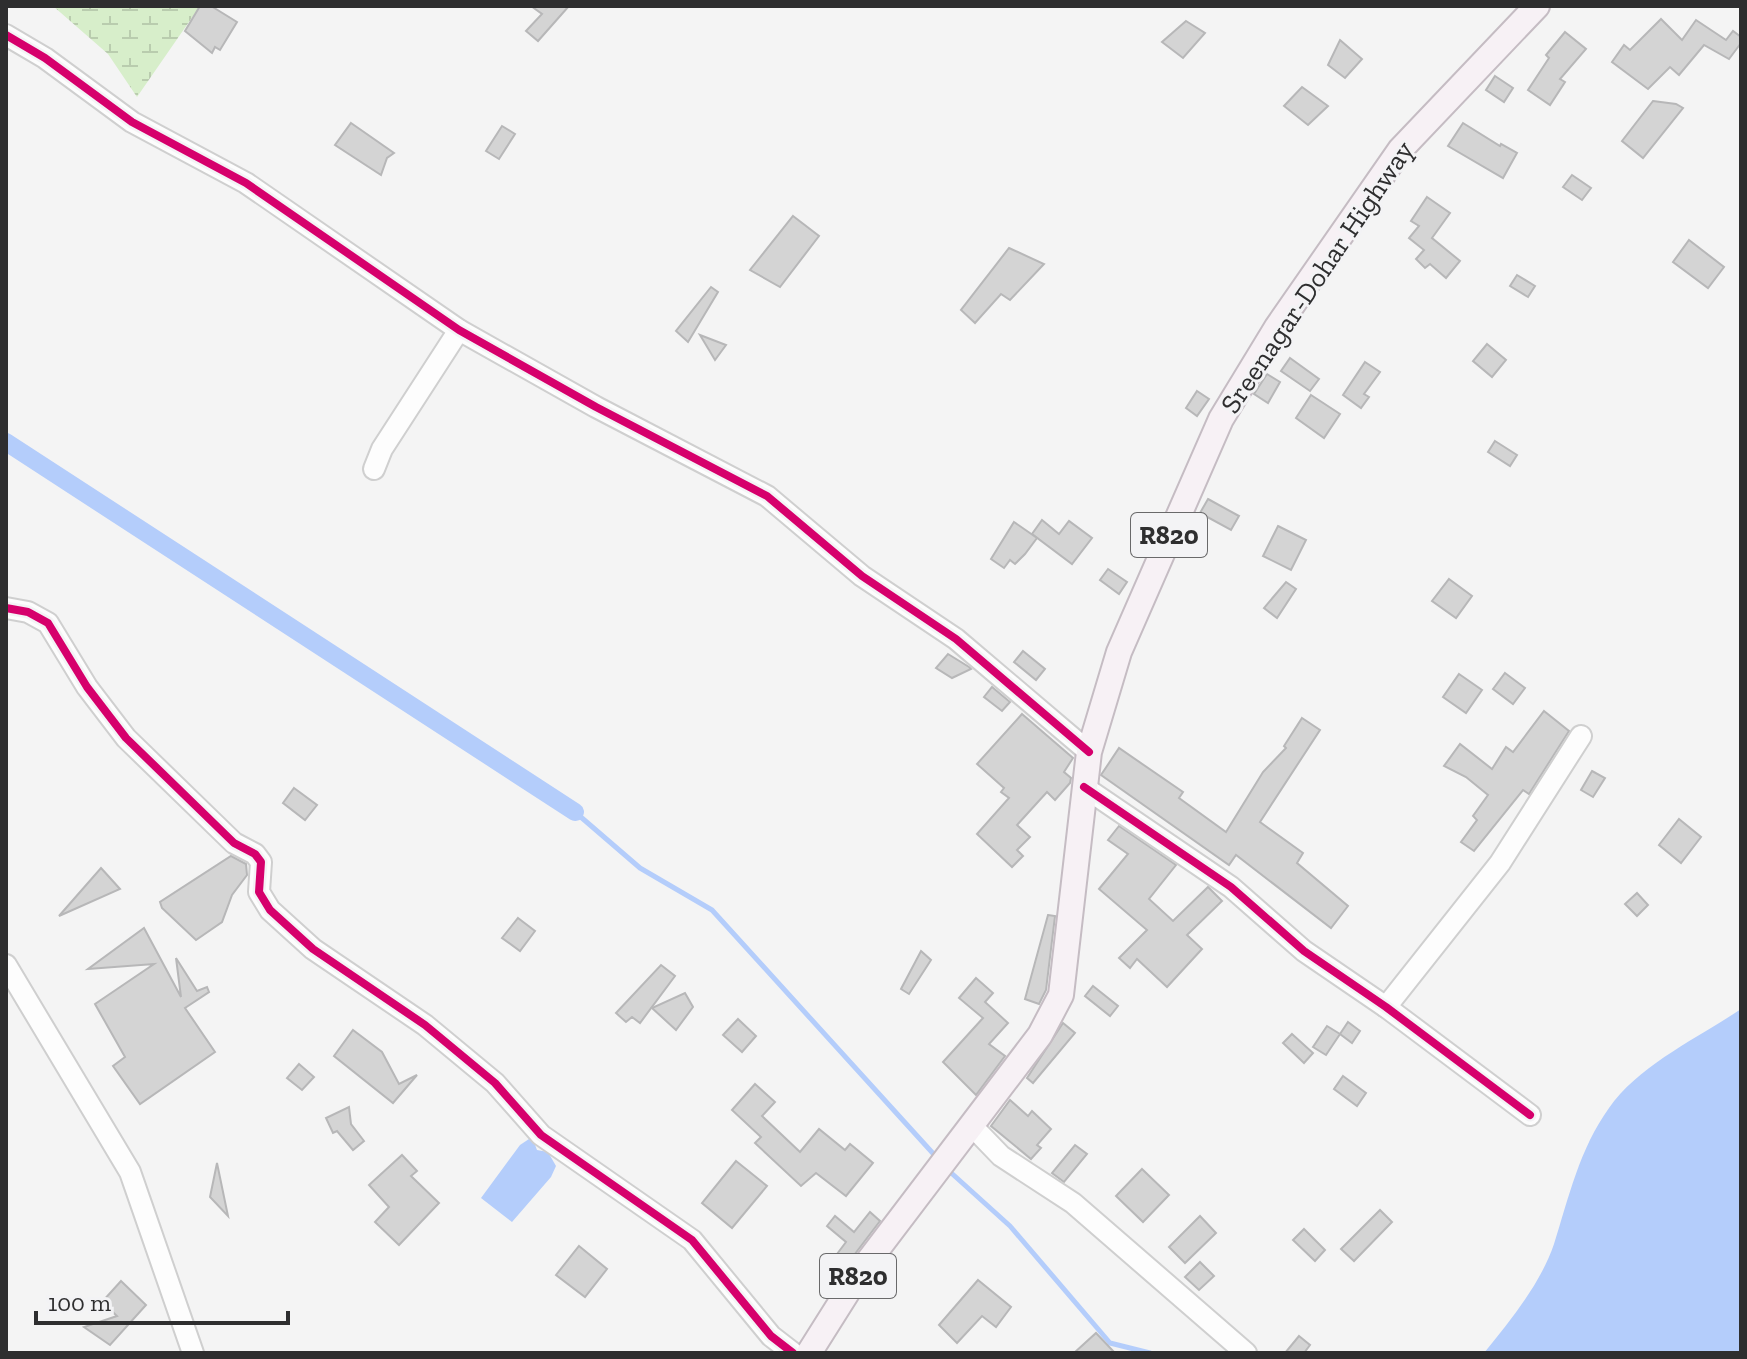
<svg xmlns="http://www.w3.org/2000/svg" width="1747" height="1359" viewBox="0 0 1747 1359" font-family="'Zilla Slab',serif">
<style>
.wetland{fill:url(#wetland-marsh)}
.water{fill:#b4cdfb}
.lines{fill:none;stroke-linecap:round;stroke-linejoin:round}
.stream{stroke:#b4cdfb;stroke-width:5}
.canal{stroke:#b4cdfb;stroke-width:18}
.building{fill:#d4d4d4;stroke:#b7b7b8;stroke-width:2}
.minor-casing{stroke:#cfcfcf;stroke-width:24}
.major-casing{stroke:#c5bcc3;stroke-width:28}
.minor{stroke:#fdfdfd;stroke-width:20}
.major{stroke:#f7f1f5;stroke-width:24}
.cycleway-casing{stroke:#f3f3f5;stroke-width:13}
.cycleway{stroke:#d6006c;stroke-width:8}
.labels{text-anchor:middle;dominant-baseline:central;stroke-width:6;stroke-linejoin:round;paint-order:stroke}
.shield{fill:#f3f3f5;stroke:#69696a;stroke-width:2}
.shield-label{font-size:26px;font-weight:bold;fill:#2e2e2f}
.street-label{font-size:28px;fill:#2e2e2f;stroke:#f3f3f5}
</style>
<defs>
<pattern id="wetland-marsh" width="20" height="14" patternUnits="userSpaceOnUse" patternTransform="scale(2)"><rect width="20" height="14" fill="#d7eeca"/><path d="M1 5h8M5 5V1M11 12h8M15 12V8" fill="none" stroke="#b9ccae"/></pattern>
</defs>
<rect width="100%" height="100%" fill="#f4f4f4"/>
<polygon class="wetland" points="53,6 200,6 137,97 108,54"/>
<g class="water">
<path d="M1741,1009V1353H1484C1510,1321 1541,1283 1554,1244C1569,1197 1579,1150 1609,1108C1639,1065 1698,1038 1741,1009Z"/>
<polygon points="532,1137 537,1150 548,1152 556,1166 551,1177 512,1222 481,1198 520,1145"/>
</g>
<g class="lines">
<g class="stream">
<polyline points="575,812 640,868 712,910 939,1160"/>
<polyline points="948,1170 1010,1226 1110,1343 1150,1353"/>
</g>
<polyline class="canal" points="6,442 575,812"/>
</g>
<g class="building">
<polygon points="200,6 211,6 237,22 220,50 215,47 212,53 185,31"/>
<polygon points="531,6 569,6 538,41 526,31 542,14"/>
<polygon points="1661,19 1682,40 1696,20 1726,40 1733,31 1741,37 1741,43 1729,59 1704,45 1679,75 1670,67 1648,89 1612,62 1624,45 1630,50"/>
<polygon points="1186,21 1205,33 1183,58 1162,42"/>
<polygon points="1565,32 1586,49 1560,79 1565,82 1550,105 1528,90 1549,58 1546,55"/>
<polygon points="1340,40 1362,59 1345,78 1328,65"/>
<polygon points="1495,76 1513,88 1504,102 1486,90"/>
<polygon points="1302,87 1328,106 1308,125 1284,106"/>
<polygon points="1653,101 1676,104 1683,108 1643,158 1622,141"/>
<polygon points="351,123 394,153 387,158 381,175 335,145"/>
<polygon points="1463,123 1500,146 1501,144 1517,153 1503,178 1448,146"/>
<polygon points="502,126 515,134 499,159 486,151"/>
<polygon points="1572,175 1591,188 1582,200 1563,187"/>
<polygon points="1427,197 1450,213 1432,238 1460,261 1446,278 1430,264 1425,268 1416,259 1424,250 1409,238 1419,226 1411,221"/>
<polygon points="793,216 819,236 780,287 750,270"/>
<polygon points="1689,240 1724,267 1708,288 1673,262"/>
<polygon points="1009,248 1044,264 1010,300 1001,294 975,323 961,310"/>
<polygon points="1517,275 1535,286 1528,297 1510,286"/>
<polygon points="711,287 718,292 688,342 676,331"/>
<polygon points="700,335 726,345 715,360"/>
<polygon points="1487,344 1506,360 1492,377 1473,361"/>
<polygon points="1290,358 1319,379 1310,391 1281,371"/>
<polygon points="1365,362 1380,372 1364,394 1369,397 1361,408 1343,395"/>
<polygon points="1267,374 1280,382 1268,403 1254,394"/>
<polygon points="1197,391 1209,399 1197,416 1186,408"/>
<polygon points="1311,395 1340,414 1324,438 1296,418"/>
<polygon points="1495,441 1517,455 1510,466 1488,452"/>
<polygon points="1208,499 1239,516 1231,530 1200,513"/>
<polygon points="1042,520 1059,534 1069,521 1092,538 1072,564 1032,534"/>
<polygon points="1014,522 1037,538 1025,554 1015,564 1010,560 1004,568 991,559"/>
<polygon points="1278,526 1306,540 1291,570 1263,556"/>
<polygon points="1108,569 1127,582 1119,594 1100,580"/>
<polygon points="1449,579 1472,596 1456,618 1432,601"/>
<polygon points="1286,582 1296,589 1277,618 1264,608"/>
<polygon points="1023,651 1045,669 1036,680 1014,662"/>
<polygon points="948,654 969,667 971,669 952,678 936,668"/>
<polygon points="1505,673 1525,688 1513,704 1493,689"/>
<polygon points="1459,674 1482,690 1466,713 1443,697"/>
<polygon points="992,687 1010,702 1002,711 984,697"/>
<polygon points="1544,711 1569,731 1529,794 1523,790 1474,851 1461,842 1477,820 1473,816 1488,795 1466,777 1444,766 1460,744 1492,769 1506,747 1513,752"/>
<polygon points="1022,714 1073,758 1064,772 1071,778 1070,783 1055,800 1047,792 1017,825 1030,837 1017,850 1023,856 1012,867 977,834 1009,798 1001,792 1004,788 977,764"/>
<polygon points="1302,718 1320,730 1260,822 1303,853 1297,863 1348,906 1331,928 1236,855 1229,865 1101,775 1119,748 1183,792 1179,798 1226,832 1263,772 1286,748 1284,746"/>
<polygon points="1592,771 1605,778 1593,797 1581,790"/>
<polygon points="294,788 317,805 305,820 283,803"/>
<polygon points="1679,819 1701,837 1681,863 1659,845"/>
<polygon points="1119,826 1176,865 1149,899 1173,921 1208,887 1222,901 1187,935 1202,949 1167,987 1137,959 1130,968 1119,958 1147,930 1099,889 1128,854 1108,840"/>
<polygon points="231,856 246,864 247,875 232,895 222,922 196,940 162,908 160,902"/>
<polygon points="101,868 120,889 59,916"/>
<polygon points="1637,893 1648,905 1637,916 1625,904"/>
<polygon points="1048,915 1055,916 1046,990 1039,1004 1025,999"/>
<polygon points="518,918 535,931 520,951 502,938"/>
<polygon points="144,928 181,997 176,958 197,991 207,987 209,992 185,1008 215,1052 140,1104 113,1066 125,1057 95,1004 154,964 88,969"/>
<polygon points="921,951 931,960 909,994 901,989"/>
<polygon points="661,965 675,976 640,1023 632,1017 626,1022 616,1013"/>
<polygon points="976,978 993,993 985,1002 1008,1023 989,1044 1005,1056 976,1095 943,1062 983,1018 959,998"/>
<polygon points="1093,986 1118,1006 1110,1016 1085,996"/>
<polygon points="685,993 693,1007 676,1030 652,1008"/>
<polygon points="738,1019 756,1036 742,1052 723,1035"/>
<polygon points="1348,1022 1360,1031 1352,1043 1340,1034"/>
<polygon points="1063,1023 1075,1033 1033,1083 1027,1078"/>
<polygon points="1327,1026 1340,1034 1326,1055 1313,1047"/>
<polygon points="353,1030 382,1052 399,1084 417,1075 393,1103 334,1056"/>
<polygon points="1292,1034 1313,1053 1304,1063 1283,1043"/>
<polygon points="299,1064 314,1077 302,1090 287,1078"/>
<polygon points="1343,1076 1366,1093 1357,1106 1334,1089"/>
<polygon points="755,1084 775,1102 762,1116 800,1152 819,1129 845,1150 850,1144 873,1163 846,1196 816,1173 801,1186 755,1143 761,1137 732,1110"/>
<polygon points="1010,1100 1028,1116 1032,1111 1051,1129 1037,1145 1041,1148 1031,1159 991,1126"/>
<polygon points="349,1107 351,1124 364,1141 353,1150 337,1131 333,1133 326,1118"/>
<polygon points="1075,1145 1087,1154 1064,1182 1052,1173"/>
<polygon points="402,1155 417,1171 411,1176 439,1203 399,1245 375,1222 389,1207 369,1185"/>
<polygon points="736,1161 767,1186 732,1228 702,1203"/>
<polygon points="217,1163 228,1216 210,1197"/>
<polygon points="1142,1169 1169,1195 1143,1222 1116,1196"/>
<polygon points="1380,1210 1392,1222 1354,1261 1341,1249"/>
<polygon points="870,1212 880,1221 848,1263 837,1254 846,1242 827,1226 835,1216 854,1232"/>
<polygon points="1200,1216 1216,1233 1185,1263 1169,1247"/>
<polygon points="1304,1229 1325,1250 1315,1261 1293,1240"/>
<polygon points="579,1246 607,1269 585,1297 556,1275"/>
<polygon points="1200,1262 1214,1276 1199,1290 1185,1277"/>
<polygon points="978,1280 1011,1307 996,1327 982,1316 957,1343 939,1325"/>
<polygon points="121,1281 146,1305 110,1345 84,1327 117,1316 102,1302"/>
<polygon points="1096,1333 1115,1353 1074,1353"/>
<polygon points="1299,1336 1310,1345 1304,1353 1285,1353"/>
</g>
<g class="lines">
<defs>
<g id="minor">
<polyline points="6,35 45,58 132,122 246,183 459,330 596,407 767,496 862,576 956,639 1089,752"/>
<polyline points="374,469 382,449 459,330"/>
<polyline points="6,608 28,612 48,623 87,687 126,738 234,843 255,854 261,862 259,892 270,910 313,949 425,1025 495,1083 541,1135 692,1240 771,1336 793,1353"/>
<polyline points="1084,787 1231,887 1304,951 1386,1007 1530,1115"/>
<polyline points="6,965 130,1172 193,1353"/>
<polyline points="1386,1007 1500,863 1581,736"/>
<polyline points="973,1127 1001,1156 1073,1203 1246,1353"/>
</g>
<polyline id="major" points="809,1353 860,1272 1040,1035 1061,995 1089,752 1119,652 1221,419 1277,327 1400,150 1537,6"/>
</defs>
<use href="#minor" class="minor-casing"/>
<use href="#major" class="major-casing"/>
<use href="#minor" class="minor"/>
<use href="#major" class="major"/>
<defs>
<g id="cycleway">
<polyline points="6,35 45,58 132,122 246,183 459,330 596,407 767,496 862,576 956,639 1089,752"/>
<polyline points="6,608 28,612 48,623 87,687 126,738 234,843 255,854 261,862 259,892 270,910 313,949 425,1025 495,1083 541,1135 692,1240 771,1336 793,1353"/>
<polyline points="1084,787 1231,887 1304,951 1386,1007 1530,1115"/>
</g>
</defs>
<use href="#cycleway" class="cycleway-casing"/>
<use href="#cycleway" class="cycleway"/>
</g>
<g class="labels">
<g class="shield">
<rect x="1131" y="513" width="76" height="44" rx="6"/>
<rect x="820" y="1254" width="76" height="44" rx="6"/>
</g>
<g class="shield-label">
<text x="1169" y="535">R820</text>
<text x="858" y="1276">R820</text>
</g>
<g class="street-label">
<text transform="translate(1317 277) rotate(-56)">Sreenagar-Dohar Highway</text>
</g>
</g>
<rect width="1747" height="1359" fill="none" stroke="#2e2e2f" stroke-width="16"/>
<path d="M36 1311v12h252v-12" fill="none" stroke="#2e2e2f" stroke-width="4"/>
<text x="48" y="1311" font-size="24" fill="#2e2e2f" stroke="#f3f3f5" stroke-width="6" paint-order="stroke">100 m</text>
</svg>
